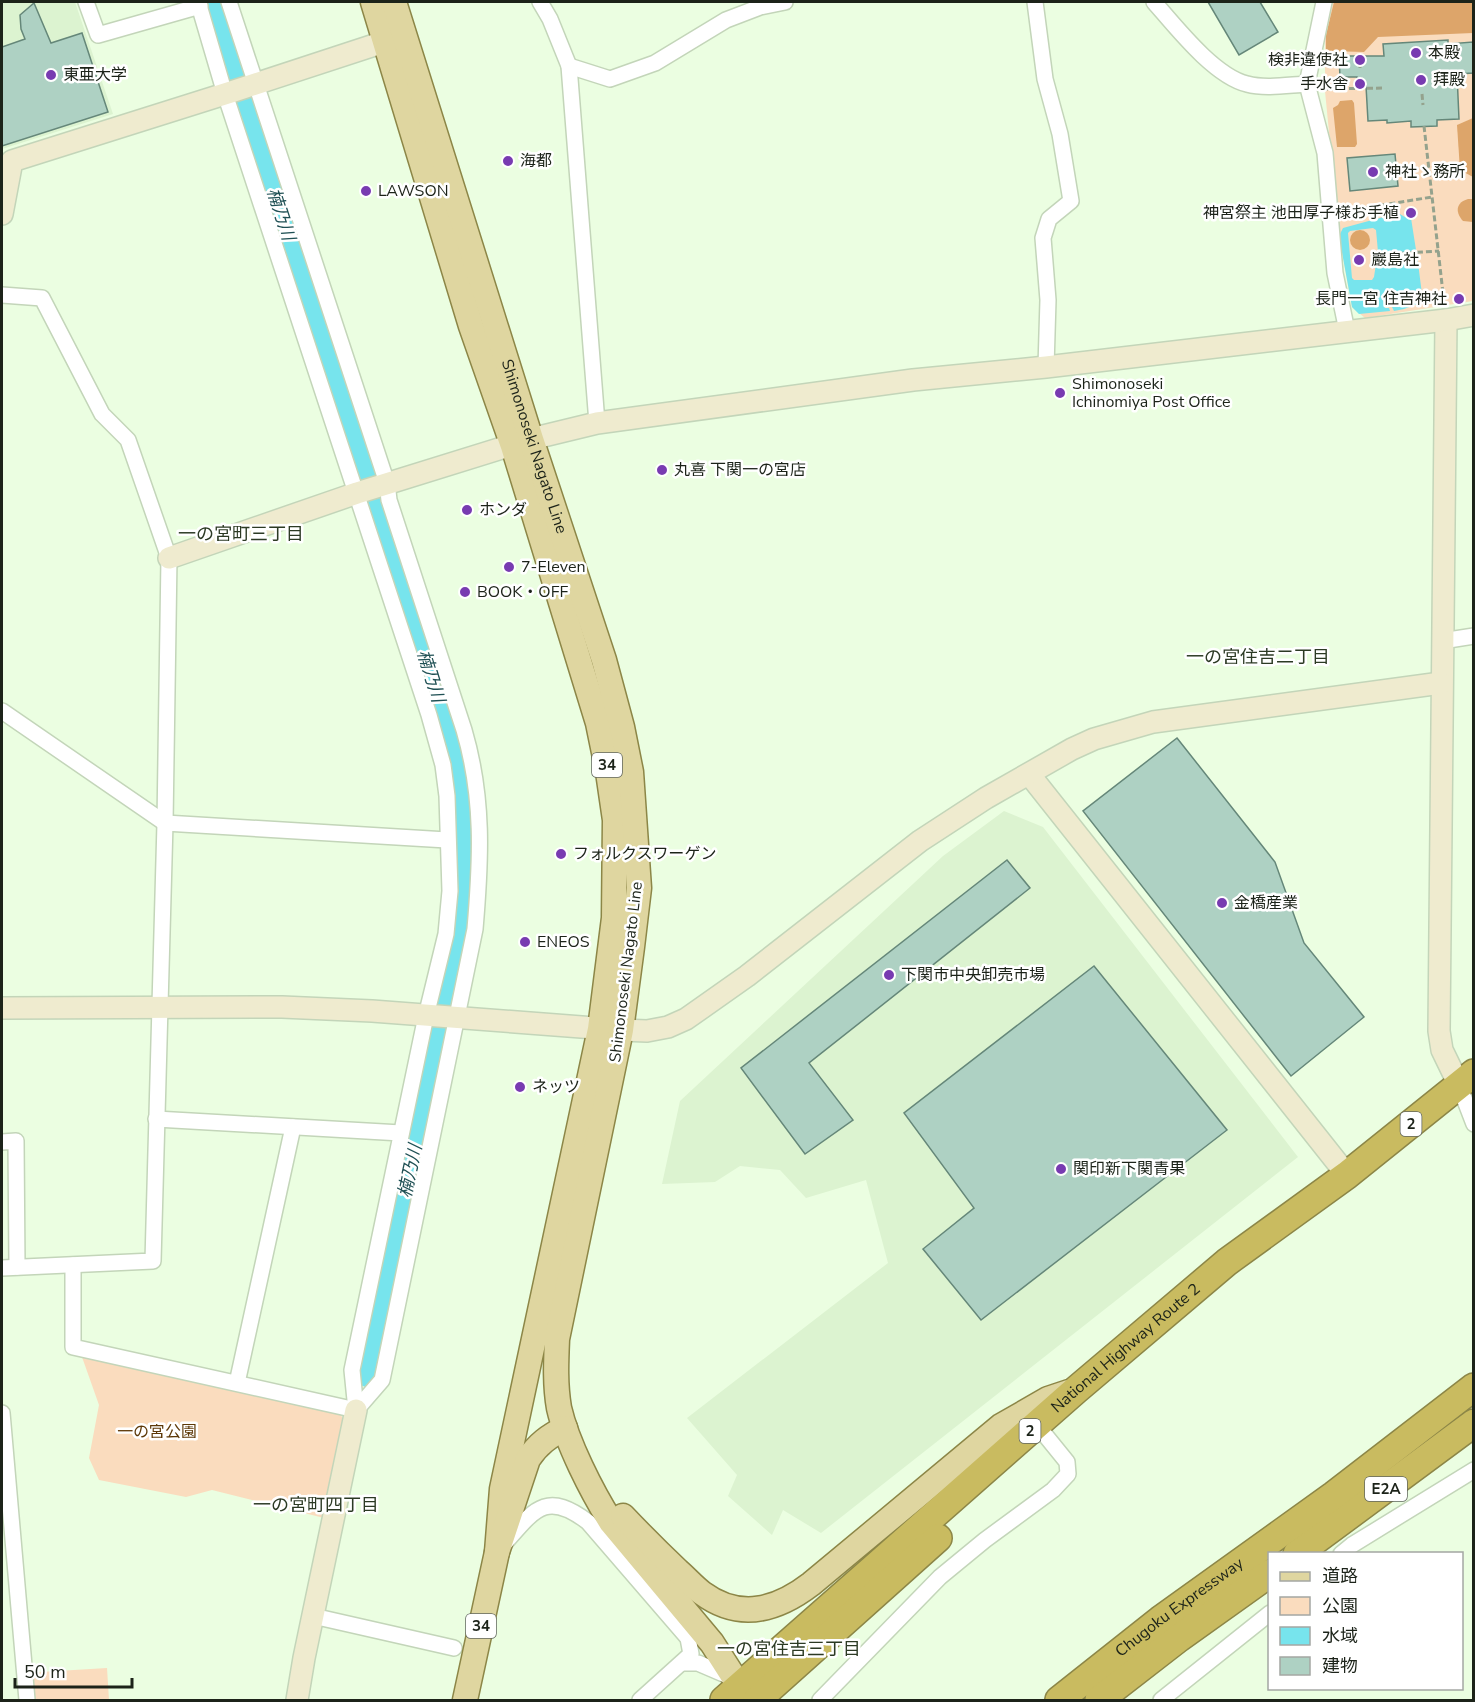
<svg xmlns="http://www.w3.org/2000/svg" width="1475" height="1702" viewBox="0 0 1475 1702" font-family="'Nunito Sans','Noto Sans JP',sans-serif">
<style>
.built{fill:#dcf3d0}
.green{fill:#fadcbe}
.forest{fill:#dda56a}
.water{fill:#77e4ed;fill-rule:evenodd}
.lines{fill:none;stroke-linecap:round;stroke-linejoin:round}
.river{stroke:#77e4ed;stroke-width:28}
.building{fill:#aed1c3;stroke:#658779;stroke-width:1.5}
.street-casing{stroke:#c3d5b9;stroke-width:18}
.secondary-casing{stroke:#c3d5b9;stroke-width:24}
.primary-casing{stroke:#8c8647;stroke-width:27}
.highway-casing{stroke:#8c8647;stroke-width:30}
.path{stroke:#94a28d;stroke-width:3;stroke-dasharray:6 3;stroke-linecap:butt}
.street{stroke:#fff;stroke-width:15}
.secondary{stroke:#efebcf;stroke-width:21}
.primary{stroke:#dfd6a0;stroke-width:24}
.highway{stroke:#c9bb60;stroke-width:27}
.poi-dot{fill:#783bb1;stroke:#fff;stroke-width:2}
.labels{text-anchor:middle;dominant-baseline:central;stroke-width:5;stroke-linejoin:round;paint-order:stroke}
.shield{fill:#fff;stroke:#60655e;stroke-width:1.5}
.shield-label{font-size:15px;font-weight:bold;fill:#1c2319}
.poi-label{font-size:16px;fill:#1c2319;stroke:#fff;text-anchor:start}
.street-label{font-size:16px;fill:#1c2319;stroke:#fff}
.park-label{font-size:16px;fill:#5d3807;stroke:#fff}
.water-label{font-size:18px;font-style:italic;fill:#1f5054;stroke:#fff}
.neighbourhood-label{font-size:18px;fill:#2c3a24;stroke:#fff}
</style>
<rect width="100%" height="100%" fill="#ebfee1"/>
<g class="built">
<polygon points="2,2 75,2 113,114 2,149"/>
<polygon points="1004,811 1043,827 1298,1157 821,1533 783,1510 772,1535 728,1496 737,1475 687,1418 888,1263 866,1180 806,1198 780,1170 740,1166 715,1182 662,1184 680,1101 943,856"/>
</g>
<g class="green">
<polygon points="1332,2 1473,2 1473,301 1365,318 1352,307 1339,235 1325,91 1325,35"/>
<polygon points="82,1357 333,1411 341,1415 344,1421 326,1497 328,1504 324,1518 212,1490 186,1497 99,1480 89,1458 99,1405"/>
<polygon points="107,1668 109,1700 27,1700 24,1673"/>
</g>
<g class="forest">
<polygon points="1334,2 1473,2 1473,33 1378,37 1364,52 1330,51 1326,49 1326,35"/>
<polygon points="1352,100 1354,103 1357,144 1355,147 1337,147 1333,108 1338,105 1340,101"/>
<polygon points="1473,118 1474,118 1473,177 1460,170 1457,125"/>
<path d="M1468,199H1473V222L1463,221C1454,211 1457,202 1468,199Z"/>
<circle cx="1360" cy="240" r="10"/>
</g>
<path class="water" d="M1398,213L1405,217L1411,218L1416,250L1411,251L1412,255H1417L1423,302L1404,309L1394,311L1392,307L1395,306L1392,296L1383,299L1385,308H1389L1390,311L1359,314L1352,307L1339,236L1343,228ZM1373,228L1376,230L1378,252H1391V256L1377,257L1374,277L1372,280H1354L1352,278L1348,233L1350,231Z"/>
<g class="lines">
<polyline class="river" points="211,2 453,746 464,825 465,888 461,927 368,1373"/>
</g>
<g class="building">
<polygon points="1208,2 1260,2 1278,32 1239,55"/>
<polygon points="34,3 51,43 82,33 108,112 2,146 2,47 25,39 21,29 20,15"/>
<polygon points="1448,40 1448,44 1473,42 1473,73 1457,74 1459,119 1437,120 1437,126 1411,127 1411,121 1387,123 1387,120 1368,121 1366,86 1357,86 1357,77 1340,77 1339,56 1384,56 1383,44"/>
<polygon points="1395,154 1398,186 1350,191 1347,158"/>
<polygon points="1177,738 1275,862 1304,943 1364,1017 1291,1076 1083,811"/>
<polygon points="1007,860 1030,888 809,1063 853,1120 805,1154 741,1068"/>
<polygon points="1094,966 1227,1130 981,1320 923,1249 974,1208 904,1113"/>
</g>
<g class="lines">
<defs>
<g id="street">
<polyline points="86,2 98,35 200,6"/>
<polyline points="198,2 225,94 429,715 443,765 447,796 450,891 446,934 426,1016 352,1370 356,1410"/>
<path d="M229,2L387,483L389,500L464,730C484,798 481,859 475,929L382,1380L356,1410"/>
<polyline points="540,2 550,19 569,66 597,423"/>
<polyline points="1035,2 1045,79 1060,134 1071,201 1049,219 1043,238 1048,300 1046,367"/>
<path d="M1154,2C1176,27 1214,76 1247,84C1265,89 1288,85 1307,84"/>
<polyline points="1324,2 1307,84 1325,153 1335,273 1347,331"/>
<polyline points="569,66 610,79 655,63 726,20 760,7 785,2"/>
<polyline points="2,295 42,298 102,414 128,440 169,558 165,823 153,1261 2,1268"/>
<polyline points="1442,641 1474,636"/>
<polyline points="2,711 165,823 447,840"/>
<polyline points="1459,1085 1474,1124"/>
<polyline points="156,1119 401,1133"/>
<polyline points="2,1142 16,1141 17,1267"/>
<polyline points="73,1265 73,1347 356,1410"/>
<polyline points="237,1383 293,1127"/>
<polyline points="2,1413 27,1700"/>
<path d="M505,1543C534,1510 546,1490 588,1522L688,1638L691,1654L640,1700"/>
<polyline points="1341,1554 1352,1545 1474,1470"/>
<polyline points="313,1616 454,1648"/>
<polyline points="682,1663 698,1663 733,1678"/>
<polyline points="820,1700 940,1577 985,1540 1053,1490 1068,1474 1067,1462 1037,1425"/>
<polyline points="1161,1700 1270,1613"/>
</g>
<g id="secondary">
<polyline points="2,214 12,161 231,92 399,37"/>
<polyline points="1446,320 1439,1031 1442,1050 1459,1085"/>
<polyline points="169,558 357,493 531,439 597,423 913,380 1046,367 1446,320 1474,315"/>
<polyline points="1029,774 1347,1175"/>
<polyline points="2,1008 282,1007 372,1011 621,1030 647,1031 668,1027 686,1019 747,976 920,841 986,798 1072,749 1094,739 1153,722 1441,683"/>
<polyline points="297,1700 304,1658 356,1410"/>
</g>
<g id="primary">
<polyline points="373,2 471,326 513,446 598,723 608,772 615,820 614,918 600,1029 502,1489 497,1552"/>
<path id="s1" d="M394,2L531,439L604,660L622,727L631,772L639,888L632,947L621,1030L557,1339C556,1362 555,1385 559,1408C567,1443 592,1492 611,1522L712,1643L735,1679"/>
<path d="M623,1516C641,1535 659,1553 678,1571C686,1578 694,1587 702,1593C740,1621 777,1610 811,1584L1001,1426L1048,1399L1069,1392"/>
<path d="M465,1700L497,1552L528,1459C538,1444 549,1436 565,1428"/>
</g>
<g id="highway">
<polyline points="1297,1554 1474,1423"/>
<path id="s2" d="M724,1700L1076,1390L1227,1262L1347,1175L1474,1073"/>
<polyline points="757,1700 938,1538"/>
<path id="s3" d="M1059,1700L1160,1620L1334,1495L1474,1387"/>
<polyline points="1099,1700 1179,1638 1270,1573"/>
</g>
</defs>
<use href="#street" class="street-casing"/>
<use href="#secondary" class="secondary-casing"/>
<use href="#primary" class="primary-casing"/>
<use href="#highway" class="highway-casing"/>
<g class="path">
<polyline points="1360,64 1360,68"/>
<polyline points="1322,89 1385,88"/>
<polyline points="1422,94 1423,105"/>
<polyline points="1424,126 1444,302"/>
<polyline points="1411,168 1417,168"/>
<polyline points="1345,211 1432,197"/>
<polyline points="1390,254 1439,251"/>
</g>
<use href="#street" class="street"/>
<use href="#secondary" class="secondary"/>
<use href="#primary" class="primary"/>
<use href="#highway" class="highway"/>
</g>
<g class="poi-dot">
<circle cx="1416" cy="53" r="6"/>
<circle cx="1360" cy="60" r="6"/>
<circle cx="51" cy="75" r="6"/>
<circle cx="1421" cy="80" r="6"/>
<circle cx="1360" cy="84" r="6"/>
<circle cx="508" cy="161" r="6"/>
<circle cx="1373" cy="172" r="6"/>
<circle cx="366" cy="191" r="6"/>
<circle cx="1411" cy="213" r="6"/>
<circle cx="1359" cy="260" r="6"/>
<circle cx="1459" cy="299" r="6"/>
<circle cx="1060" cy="393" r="6"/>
<circle cx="662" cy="470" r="6"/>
<circle cx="467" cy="510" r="6"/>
<circle cx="509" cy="567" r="6"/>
<circle cx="465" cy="592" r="6"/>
<circle cx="561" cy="854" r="6"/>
<circle cx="1222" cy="903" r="6"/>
<circle cx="525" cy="942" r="6"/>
<circle cx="889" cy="975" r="6"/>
<circle cx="520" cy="1087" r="6"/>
<circle cx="1061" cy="1169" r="6"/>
</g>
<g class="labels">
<g class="shield">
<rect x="592" y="753" width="30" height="24" rx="4.5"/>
<rect x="1400.5" y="1112" width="21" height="24" rx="4.5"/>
<rect x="1019.5" y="1419" width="21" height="24" rx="4.5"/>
<rect x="1365" y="1477" width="42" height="24" rx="4.5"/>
<rect x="466" y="1614" width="30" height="24" rx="4.5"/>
</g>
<g class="shield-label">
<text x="607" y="765">34</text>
<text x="1411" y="1124">2</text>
<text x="1030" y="1431">2</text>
<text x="1386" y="1489">E2A</text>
<text x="481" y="1626">34</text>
</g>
<g class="poi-label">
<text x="1428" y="53">本殿</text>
<text x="1348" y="60" text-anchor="end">検非違使社</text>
<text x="63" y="75">東亜大学</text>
<text x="1433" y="80">拜殿</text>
<text x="1348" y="84" text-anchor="end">手水舎</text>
<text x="520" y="161">海都</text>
<text x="1385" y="172">神社ゝ務所</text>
<text x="378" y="191">LAWSON</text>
<text x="1399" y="213" text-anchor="end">神宮祭主 池田厚子様お手植</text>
<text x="1371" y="260">巖島社</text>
<text x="1447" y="299" text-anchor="end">長門一宮 住吉神社</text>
<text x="1072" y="384">Shimonoseki<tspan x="1072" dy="18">Ichinomiya Post Office</tspan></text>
<text x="674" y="470">丸喜 下関一の宮店</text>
<text x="479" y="510">ホンダ</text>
<text x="521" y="567">7-Eleven</text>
<text x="477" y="592">BOOK・OFF</text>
<text x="573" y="854">フォルクスワーゲン</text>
<text x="1234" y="903">金橋産業</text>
<text x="537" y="942">ENEOS</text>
<text x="901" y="975">下関市中央卸売市場</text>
<text x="532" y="1087">ネッツ</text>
<text x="1073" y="1169">関印新下関青果</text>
</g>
<g class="street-label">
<text stroke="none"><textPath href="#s1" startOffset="466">Shimonoseki Nagato Line</textPath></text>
<text transform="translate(626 972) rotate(-83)">Shimonoseki Nagato Line</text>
<text stroke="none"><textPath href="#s2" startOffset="534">National Highway Route 2</textPath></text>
<text stroke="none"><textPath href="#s3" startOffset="152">Chugoku Expressway</textPath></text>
</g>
<g class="park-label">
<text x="157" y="1432">一の宮公園</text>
</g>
<g class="water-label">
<text transform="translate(281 214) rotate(72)">楠乃川</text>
<text transform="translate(431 676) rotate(73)">楠乃川</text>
<text transform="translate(410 1171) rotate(-78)">楠乃川</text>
</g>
<g class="neighbourhood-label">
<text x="241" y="534">一の宮町三丁目</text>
<text x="1258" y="657">一の宮住吉二丁目</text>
<text x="316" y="1505">一の宮町四丁目</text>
<text x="789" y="1649">一の宮住吉三丁目</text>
</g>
</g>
<rect width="1475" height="1702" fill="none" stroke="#1c2319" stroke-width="6"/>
<rect x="1268" y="1552" width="195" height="138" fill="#ffffff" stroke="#a4a7a3" stroke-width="1.5"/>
<rect x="1280" y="1572" width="30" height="9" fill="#dfd6a0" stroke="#a4a7a3" stroke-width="1.5"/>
<text x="1322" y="1582" font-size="18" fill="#1c2319">道路</text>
<rect x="1280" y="1597" width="30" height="18" fill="#fadcbe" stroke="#a4a7a3" stroke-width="1.5"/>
<text x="1322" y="1612" font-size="18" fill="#1c2319">公園</text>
<rect x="1280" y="1627" width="30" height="18" fill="#77e4ed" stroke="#a4a7a3" stroke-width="1.5"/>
<text x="1322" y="1642" font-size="18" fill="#1c2319">水域</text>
<rect x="1280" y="1657" width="30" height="18" fill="#aed1c3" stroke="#a4a7a3" stroke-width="1.5"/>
<text x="1322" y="1672" font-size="18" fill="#1c2319">建物</text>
<path d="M15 1678v9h117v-9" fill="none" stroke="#1c2319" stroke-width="3"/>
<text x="24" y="1678" font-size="18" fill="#1c2319" stroke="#ffffff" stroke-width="4.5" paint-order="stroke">50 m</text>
</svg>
